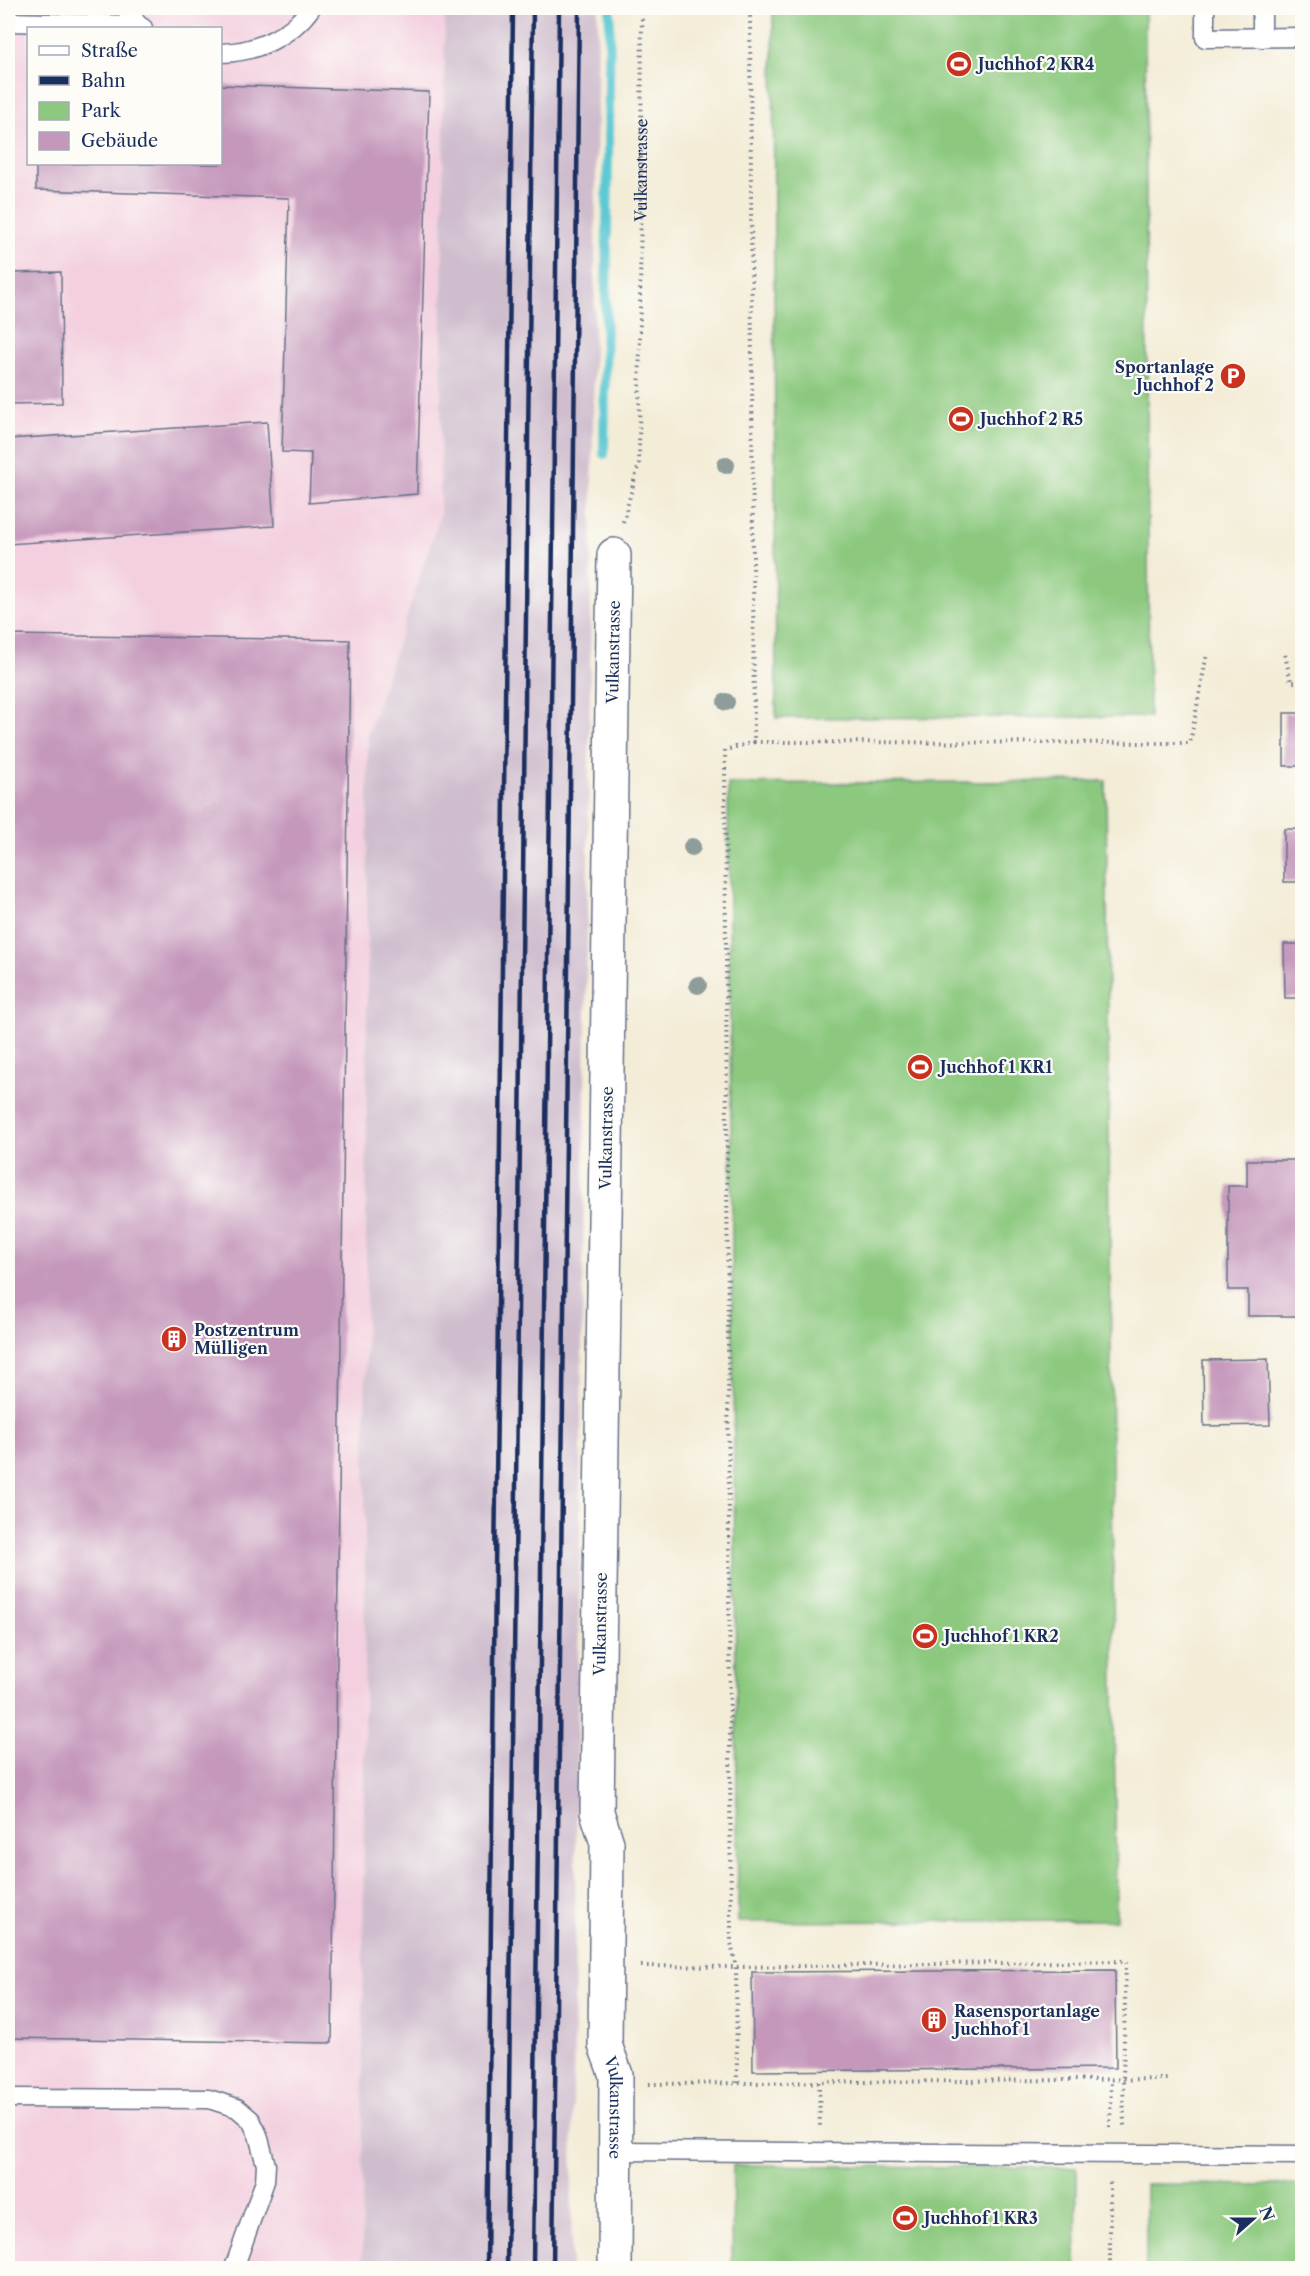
<svg xmlns="http://www.w3.org/2000/svg" width="1310" height="2276" viewBox="0 0 1310 2276" font-family="'Libre Caslon Text',serif">
<style>
.built{fill:#f3cfdf;fill-rule:evenodd}
.industrial{fill:#cfbdce}
.green{fill:#8cc97f;stroke:#547c6e;stroke-width:1.5}
.lines{fill:none;stroke-linecap:round;stroke-linejoin:round}
.stream{stroke:#5dc9d4;stroke-width:10}
.building{fill:#c497bb}
.lane-casing{stroke:#677188;stroke-width:21}
.street-casing{stroke:#677188;stroke-width:36}
.path{stroke:#677188;stroke-width:4;stroke-dasharray:1.5 4.5;stroke-linecap:butt}
.lane{stroke:#fff;stroke-width:18}
.street{stroke:#fff;stroke-width:33}
.rail{stroke:#1b2f5e;stroke-width:4.5}
.tree{fill:#8f9d9a}
.labels{text-anchor:middle;dominant-baseline:central;stroke-width:4.5;stroke-linejoin:round;paint-order:stroke}
.poi-label{font-size:16px;font-weight:bold;fill:#1b2f5e;stroke:#fdfcf7;text-anchor:start}
.street-label{font-size:16px;fill:#1b2f5e;stroke:#fdfcf7}
</style>
<rect width="100%" height="100%" fill="#fdfcf7"/>
<filter id="ink" filterUnits="userSpaceOnUse"><feTurbulence type="fractalNoise" baseFrequency=".0167" numOctaves="2"/><feDisplacementMap in="SourceGraphic" scale="12" xChannelSelector="R" yChannelSelector="G"/><feConvolveMatrix kernelMatrix="1 2 1 2 8 2 1 2 1" color-interpolation-filters="sRGB"/></filter>
<filter id="wash" filterUnits="userSpaceOnUse"><feTurbulence type="fractalNoise" baseFrequency=".008" numOctaves="4" result="noise"/><feDisplacementMap in="SourceGraphic" scale="24" xChannelSelector="R" yChannelSelector="G"/><feGaussianBlur stdDeviation="1.35" result="paint"/><feColorMatrix in="noise" values="0 0 0 0 0 0 0 0 0 0 0 0 0 0 0 0 0 1.4 0 .05"/><feComposite in="paint" operator="in"/></filter>
<g filter="url(#wash)">
<rect width="100%" height="100%" fill="#f3ecd7"/>
<path class="built" d="M8,8H445L440,515L368,733L362,2268H8ZM28,28H220V164H28Z"/>
<polygon class="industrial" points="445,8 598,8 571,2268 362,2268 368,733 440,515"/>
<g class="green">
<polygon points="773,8 1145,8 1149,717 776,718"/>
<polygon points="1106,781 1116,1920 738,1922 728,784"/>
<polygon points="733,2165 1077,2168 1076,2268 732,2268"/>
<polygon points="1146,2184 1302,2185 1302,2268 1146,2268"/>
</g>
<g class="lines">
<polyline class="stream" points="604,454 610,8"/>
</g>
<g id="blocks">
<g class="building">
<polygon points="220,85 429,92 417,494 309,503 311,453 282,452 289,198 36,190 36,164 220,164"/>
<polygon points="61,272 62,403 8,404 8,273"/>
<polygon points="267,422 274,526 8,544 8,439"/>
<polygon points="8,635 350,640 332,2043 8,2038"/>
<rect x="1284" y="713" width="18" height="53"/>
<rect x="1284" y="829" width="18" height="53"/>
<polygon points="1284,944 1302,944 1302,998 1285,998"/>
<polygon points="1247,1160 1302,1160 1302,1316 1248,1316 1248,1290 1228,1290 1228,1186 1247,1186"/>
<polygon points="1268,1359 1270,1425 1204,1426 1203,1360"/>
<polygon points="1115,1970 1116,2068 753,2071 752,1972"/>
</g>
</g>
</g>
<g filter="url(#ink)">
<use href="#blocks" fill-opacity="0" stroke="#677188" stroke-width="1.5"/>
<g class="lines">
<defs>
<g id="lane">
<polyline points="126,8 138,25"/>
<polyline points="1205,8 1205,38 1302,37"/>
<polyline points="1262,8 1262,38"/>
<polyline points="8,22 138,25 143,28"/>
<path d="M220,53C255,53 291,36 311,8"/>
<polyline points="8,2098 209,2099 237,2108 251,2120 258,2135 266,2165 265,2181 234,2268"/>
<polyline points="615,2151 1302,2155"/>
</g>
<g id="street">
<path id="s2" d="M614,555L597,1812L607,1843L605,2045L616,2075L615,2268"/>
</g>
</defs>
<use href="#lane" class="lane-casing"/>
<use href="#street" class="street-casing"/>
<g class="path">
<path id="s1" d="M623,522L639,463L642,8"/>
<polyline points="1285,655 1291,682 1302,682"/>
<polyline points="754,742 1190,743 1207,654"/>
<polyline points="641,1966 736,1967 1126,1961 1123,2079 1124,2128"/>
<polyline points="819,2082 820,2127"/>
<polyline points="737,2083 736,1967 731,1943 725,750 754,742 750,8"/>
<polyline points="649,2084 1170,2079"/>
<polyline points="1110,2127 1111,2079"/>
<polyline points="1110,2268 1110,2179"/>
</g>
<use href="#lane" class="lane"/>
<use href="#street" class="street"/>
<g class="rail">
<polyline points="487,2268 513,8"/>
<polyline points="507,2268 533,8"/>
<polyline points="533,2268 559,8"/>
<polyline points="553,2268 579,8"/>
</g>
</g>
<g class="tree">
<circle cx="726" cy="465" r="9"/>
<circle cx="726" cy="702" r="9"/>
<circle cx="692" cy="847" r="9"/>
<circle cx="698" cy="985" r="9"/>
</g>
</g>
<defs>
<symbol id="stadium-disc" viewBox="-11 -11 22 22"><circle r="9.5" fill="#c8321e" stroke="#fdfcf7"/><path d="M0-5a6.5 5 0 1 0 0 10a6.5 5 0 1 0 0-10ZM-3.5-1.8h7v3.6h-7Z" fill="#fff"/></symbol>
<symbol id="parking-disc" viewBox="-11 -11 22 22"><circle r="9.5" fill="#c8321e" stroke="#fdfcf7"/><path d="M-3.5-5.5H1a3.5 3.5 0 0 1 0 7H-1V5.5H-3.5ZM-1-3.4V-.6H.8a1.4 1.4 0 0 0 0-2.8Z" fill="#fff"/></symbol>
<symbol id="building-disc" viewBox="-11 -11 22 22"><circle r="9.5" fill="#c8321e" stroke="#fdfcf7"/><path d="M-4-6H4V6H1V3H-1V6H-4ZM-2.5-4.3h1.7v1.8h-1.7ZM.8-4.3h1.7v1.8H.8ZM-2.5-1h1.7V.8h-1.7ZM.8-1h1.7V.8H.8Z" fill="#fff"/></symbol>
</defs>
<g fill-rule="evenodd">
<use href="#stadium-disc" x="944" y="49" width="30" height="30"/>
<use href="#parking-disc" x="1218" y="361" width="30" height="30"/>
<use href="#stadium-disc" x="946" y="404" width="30" height="30"/>
<use href="#stadium-disc" x="905" y="1052" width="30" height="30"/>
<use href="#building-disc" x="159" y="1324" width="30" height="30"/>
<use href="#stadium-disc" x="910" y="1621" width="30" height="30"/>
<use href="#building-disc" x="919" y="2005" width="30" height="30"/>
<use href="#stadium-disc" x="890" y="2203" width="30" height="30"/>
</g>
<g class="labels">
<g class="poi-label">
<text x="978" y="64">Juchhof 2 KR4</text>
<text x="1214" y="367" text-anchor="end">Sportanlage<tspan x="1214" dy="18">Juchhof 2</tspan></text>
<text x="980" y="419">Juchhof 2 R5</text>
<text x="940" y="1067">Juchhof 1 KR1</text>
<text x="194" y="1330">Postzentrum<tspan x="194" dy="18">Mülligen</tspan></text>
<text x="944" y="1636">Juchhof 1 KR2</text>
<text x="954" y="2011">Rasensportanlage<tspan x="954" dy="18">Juchhof 1</tspan></text>
<text x="924" y="2218">Juchhof 1 KR3</text>
</g>
<g class="street-label">
<text stroke="none"><textPath href="#s1" startOffset="354">Vulkanstrasse</textPath></text>
<text transform="translate(613 652) rotate(-89)">Vulkanstrasse</text>
<text transform="translate(606 1138) rotate(-89)">Vulkanstrasse</text>
<text transform="translate(600 1624) rotate(-89)">Vulkanstrasse</text>
<text stroke="none"><textPath href="#s2" startOffset="1556">Vulkanstrasse</textPath></text>
</g>
</g>
<rect width="1310" height="2276" fill="none" stroke="#fdfcf7" stroke-width="30"/>
<rect x="27" y="27" width="195" height="138" fill="#fdfcf7" stroke="#a3aaba" stroke-width="1.5"/>
<rect x="39" y="46" width="30" height="9" fill="#ffffff" stroke="#a3aaba" stroke-width="1.5"/>
<text x="81" y="57" font-size="18" fill="#1b2f5e">Straße</text>
<rect x="39" y="76" width="30" height="9" fill="#1b2f5e" stroke="#a3aaba" stroke-width="1.5"/>
<text x="81" y="87" font-size="18" fill="#1b2f5e">Bahn</text>
<rect x="39" y="102" width="30" height="18" fill="#8cc97f" stroke="#a3aaba" stroke-width="1.5"/>
<text x="81" y="117" font-size="18" fill="#1b2f5e">Park</text>
<rect x="39" y="132" width="30" height="18" fill="#c497bb" stroke="#a3aaba" stroke-width="1.5"/>
<text x="81" y="147" font-size="18" fill="#1b2f5e">Gebäude</text>
<g transform="translate(1253 2219) rotate(69)" stroke="#fdfcf7" stroke-width="4.5" paint-order="stroke">
<path d="M0-4.5L10 22L0 15L-10 22Z" fill="#1b2f5e"/>
<text y="-9" font-size="16" font-weight="bold" text-anchor="middle" fill="#1b2f5e">N</text>
</g>
</svg>
